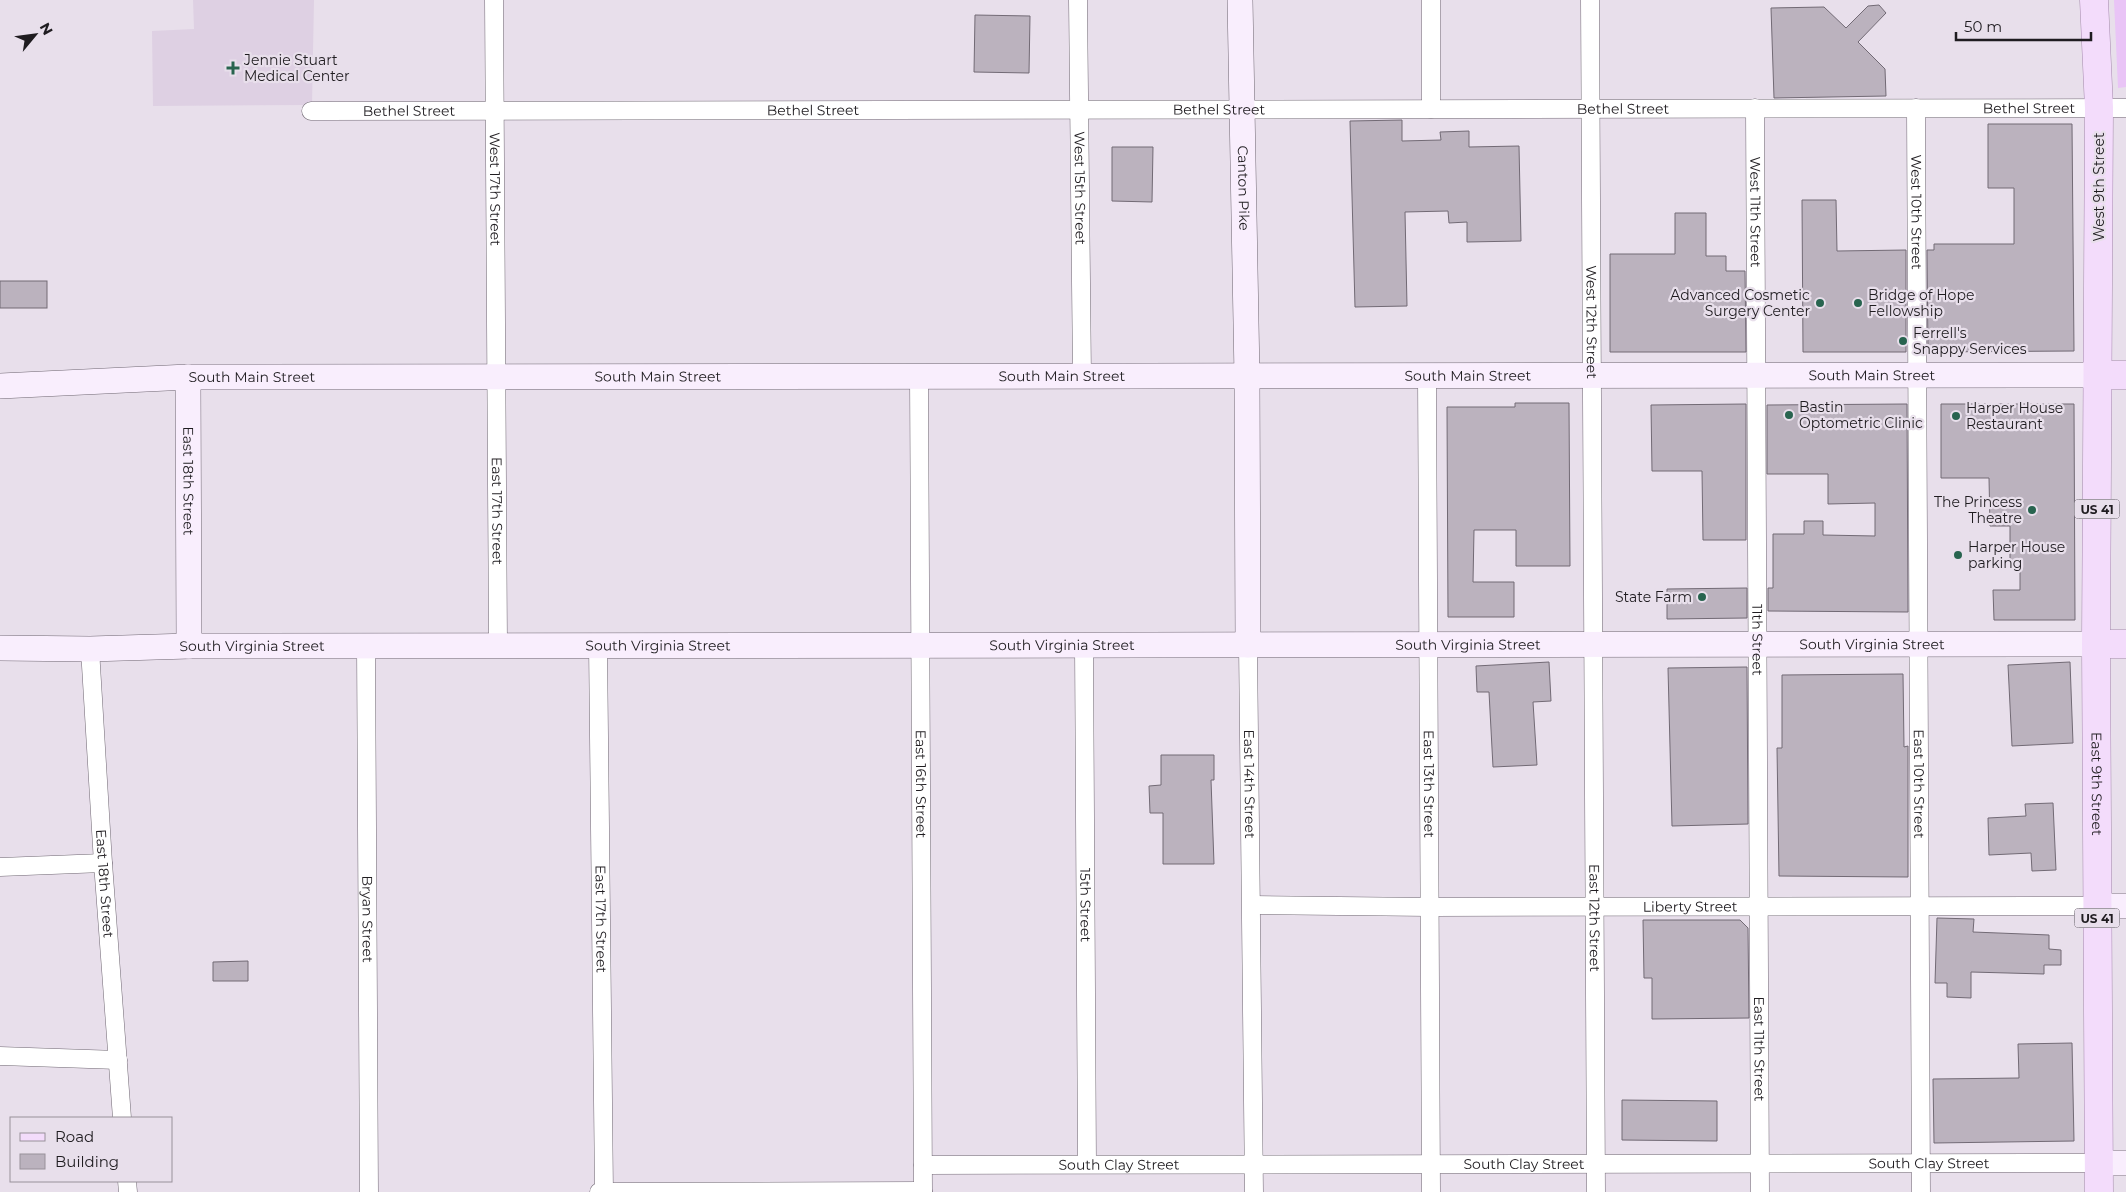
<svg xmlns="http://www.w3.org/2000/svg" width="2126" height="1192" viewBox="0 0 2126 1192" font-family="Montserrat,sans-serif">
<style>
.built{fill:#ded0e3}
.green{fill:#e9c4f6}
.building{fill:#bbb2be;stroke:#726a75}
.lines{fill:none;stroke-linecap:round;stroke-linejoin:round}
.street-casing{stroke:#706873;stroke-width:19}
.secondary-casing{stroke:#706873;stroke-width:26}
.primary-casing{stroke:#a48aac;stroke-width:29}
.street{stroke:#fff;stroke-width:18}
.secondary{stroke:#f9eefd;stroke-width:25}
.primary{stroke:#f3dcfb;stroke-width:28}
.poi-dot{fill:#28644f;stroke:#e8dfeb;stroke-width:2}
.labels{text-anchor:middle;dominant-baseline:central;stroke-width:4.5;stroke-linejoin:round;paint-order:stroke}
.shield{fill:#e8dfeb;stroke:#5b565d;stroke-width:1}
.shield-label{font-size:12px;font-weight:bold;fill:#1f1c20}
.poi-label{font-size:14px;fill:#1f1c20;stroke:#e8dfeb;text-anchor:start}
.street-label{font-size:14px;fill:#1f1c20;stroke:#e8dfeb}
</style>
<rect width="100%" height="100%" fill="#e8dfeb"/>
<polygon class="built" points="193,0 314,0 312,105 153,106 152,31 194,29"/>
<polygon class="green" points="2114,0 2126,0 2126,87 2118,88"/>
<g class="building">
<polygon points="1879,5 1886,13 1858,42 1885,69 1886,96 1774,98 1771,8 1824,7 1846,28 1868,6"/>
<polygon points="975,15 1030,16 1029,73 974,72"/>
<polygon points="1402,120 1402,141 1441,140 1440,132 1469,131 1469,147 1519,146 1521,241 1467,242 1467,222 1449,223 1448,211 1405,212 1407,306 1355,307 1350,121"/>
<polygon points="1988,124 2072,124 2074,351 1928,352 1927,250 1934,250 1934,244 2014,244 2014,188 1988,188"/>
<polygon points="1112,147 1153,147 1152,202 1112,201"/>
<polygon points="1802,200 1836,200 1837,251 1906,250 1906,352 1803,352"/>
<polygon points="1675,213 1706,213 1706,256 1726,256 1726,271 1745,271 1746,352 1610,352 1610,254 1675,254"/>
<rect x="0" y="281" width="47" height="27"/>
<polygon points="1515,403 1569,403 1570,566 1516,566 1516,530 1474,530 1473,582 1514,582 1514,617 1448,617 1447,407 1515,407"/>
<polygon points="1746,404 1746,540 1703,540 1702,471 1652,471 1651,405"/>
<polygon points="1907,404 1908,612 1768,611 1768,588 1773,588 1773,534 1804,534 1804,521 1823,521 1823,535 1875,536 1875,503 1828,504 1828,474 1767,474 1767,405"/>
<polygon points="1941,404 2074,404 2075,620 1994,620 1993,590 2020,590 2020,561 2010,561 2010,526 1990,526 1989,478 1941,478"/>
<polygon points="1747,588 1747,618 1667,619 1667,589"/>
<polygon points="1549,662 1551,701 1533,702 1537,765 1493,767 1489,692 1477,692 1476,666"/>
<polygon points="2070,662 2073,743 2012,746 2008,665"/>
<polygon points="1747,667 1748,824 1672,826 1668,668"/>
<polygon points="1903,674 1904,747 1908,746 1908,877 1779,876 1777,748 1782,748 1782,675"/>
<polygon points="1161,755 1214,755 1214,780 1211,780 1214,864 1163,864 1163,813 1150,813 1149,786 1161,785"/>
<polygon points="2053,803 2056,870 2032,871 2031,853 1989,855 1988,818 2026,816 2025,804"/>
<polygon points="1937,918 1974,919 1973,932 2049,935 2049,949 2061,950 2061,965 2044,965 2044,974 1971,972 1971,998 1947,997 1947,983 1935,983"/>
<polygon points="1643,920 1740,920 1748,928 1749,1018 1652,1019 1652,978 1644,978"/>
<polygon points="248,961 248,981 213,981 213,962"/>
<polygon points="2072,1043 2074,1141 1934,1143 1933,1079 2019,1078 2018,1044"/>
<polygon points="1622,1100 1717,1101 1717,1141 1622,1140"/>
</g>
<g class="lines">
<defs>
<g id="street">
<path id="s1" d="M494,0L498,645"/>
<path id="s2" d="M1078,0L1082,376"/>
<path id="s3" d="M1590,0L1596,1192"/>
<path id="s4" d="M1755,108L1760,1192"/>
<path id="s5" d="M1916,108L1921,1192"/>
<polyline points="1431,109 1431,0"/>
<path id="s6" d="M311,111L2126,108"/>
<path id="s7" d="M919,376L923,1192"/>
<path id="s8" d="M1427,376L1431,1192"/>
<path id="s9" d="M366,645L369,1192"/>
<path id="s10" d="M598,645L604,1192"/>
<path id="s11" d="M1084,645L1087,1164"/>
<path id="s12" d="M1248,645L1254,1192"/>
<path id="s13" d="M90,649L103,863L122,1118"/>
<polyline points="0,867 103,863"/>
<path id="s14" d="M1252,905L1430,907L2097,906"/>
<polyline points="0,1056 118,1060"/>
<path id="s15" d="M923,1165L2099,1163"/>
<polyline points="127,1181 128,1192"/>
<polyline points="599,1192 923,1191"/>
</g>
<g id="secondary">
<path id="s16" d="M1240,0L1247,376L1248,645"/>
<path id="s17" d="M188,377L189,646"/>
<path id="s18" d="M0,386L188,377L2098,375"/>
<path id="s19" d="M0,648L90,649L189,646L2096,644"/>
<polyline points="2097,906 2126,906"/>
<polyline points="2099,1163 2126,1163"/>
</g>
<g id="primary">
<path id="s20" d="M2094,0L2099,108L2096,644L2099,1192"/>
<polyline points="2098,375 2126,375"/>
<polyline points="2096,644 2126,644"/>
</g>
</defs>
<use href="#street" class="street-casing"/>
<use href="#secondary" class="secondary-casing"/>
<use href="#primary" class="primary-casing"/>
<use href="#street" class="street"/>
<use href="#secondary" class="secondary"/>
<use href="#primary" class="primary"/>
</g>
<g class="poi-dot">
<path d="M230.5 60.5h5v5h5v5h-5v5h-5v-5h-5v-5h5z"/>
<circle cx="1820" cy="303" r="5"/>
<circle cx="1858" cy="303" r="5"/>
<circle cx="1903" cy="341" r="5"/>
<circle cx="1789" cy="415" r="5"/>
<circle cx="1956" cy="416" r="5"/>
<circle cx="2032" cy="510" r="5"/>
<circle cx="1958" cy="555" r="5"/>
<circle cx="1702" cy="597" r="5"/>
</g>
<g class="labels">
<g class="shield">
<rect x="2074.5" y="499.5" width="45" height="19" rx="4"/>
<rect x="2074.5" y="908.5" width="45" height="19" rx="4"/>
</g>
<g class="shield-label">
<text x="2097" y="509">US 41</text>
<text x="2097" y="918">US 41</text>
</g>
<g class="poi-label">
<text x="244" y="60">Jennie Stuart<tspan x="244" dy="16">Medical Center</tspan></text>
<text x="1810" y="295" text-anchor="end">Advanced Cosmetic<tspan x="1810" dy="16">Surgery Center</tspan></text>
<text x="1868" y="295">Bridge of Hope<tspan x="1868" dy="16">Fellowship</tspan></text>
<text x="1913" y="333">Ferrell's<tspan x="1913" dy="16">Snappy Services</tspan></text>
<text x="1799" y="407">Bastin<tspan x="1799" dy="16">Optometric Clinic</tspan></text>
<text x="1966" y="408">Harper House<tspan x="1966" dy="16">Restaurant</tspan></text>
<text x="2022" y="502" text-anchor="end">The Princess<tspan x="2022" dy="16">Theatre</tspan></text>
<text x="1968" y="547">Harper House<tspan x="1968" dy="16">parking</tspan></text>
<text x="1692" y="597" text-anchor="end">State Farm</text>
</g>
<g class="street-label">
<text stroke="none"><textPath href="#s6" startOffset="1718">Bethel Street</textPath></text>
<text stroke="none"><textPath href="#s6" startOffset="908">Bethel Street</textPath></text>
<text stroke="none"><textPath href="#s6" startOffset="1312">Bethel Street</textPath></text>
<text stroke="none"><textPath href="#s6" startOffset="502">Bethel Street</textPath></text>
<text stroke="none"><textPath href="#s6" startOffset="98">Bethel Street</textPath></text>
<text transform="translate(2099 187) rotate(-90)">West 9th Street</text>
<text stroke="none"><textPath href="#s1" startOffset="189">West 17th Street</textPath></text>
<text stroke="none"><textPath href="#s2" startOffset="188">West 15th Street</textPath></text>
<text stroke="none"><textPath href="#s16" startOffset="188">Canton Pike</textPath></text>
<text stroke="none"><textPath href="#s4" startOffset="104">West 11th Street</textPath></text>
<text stroke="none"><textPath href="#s5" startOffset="104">West 10th Street</textPath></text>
<text stroke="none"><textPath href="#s3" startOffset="322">West 12th Street</textPath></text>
<text stroke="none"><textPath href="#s18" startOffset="1872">South Main Street</textPath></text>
<text stroke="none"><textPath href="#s18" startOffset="658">South Main Street</textPath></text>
<text stroke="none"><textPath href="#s18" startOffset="1062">South Main Street</textPath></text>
<text stroke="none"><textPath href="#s18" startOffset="1468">South Main Street</textPath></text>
<text stroke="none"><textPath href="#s18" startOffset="252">South Main Street</textPath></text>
<text stroke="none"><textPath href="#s17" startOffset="104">East 18th Street</textPath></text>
<text stroke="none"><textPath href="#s1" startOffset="511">East 17th Street</textPath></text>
<text stroke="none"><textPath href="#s4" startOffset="532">11th Street</textPath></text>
<text stroke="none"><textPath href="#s19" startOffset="1468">South Virginia Street</textPath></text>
<text stroke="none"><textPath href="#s19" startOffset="1872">South Virginia Street</textPath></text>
<text stroke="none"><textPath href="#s19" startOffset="658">South Virginia Street</textPath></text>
<text stroke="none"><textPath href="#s19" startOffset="1062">South Virginia Street</textPath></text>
<text stroke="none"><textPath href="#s19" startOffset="252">South Virginia Street</textPath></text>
<text stroke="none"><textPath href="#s7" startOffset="408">East 16th Street</textPath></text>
<text stroke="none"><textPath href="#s12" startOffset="139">East 14th Street</textPath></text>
<text stroke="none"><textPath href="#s8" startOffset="408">East 13th Street</textPath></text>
<text stroke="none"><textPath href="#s5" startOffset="676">East 10th Street</textPath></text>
<text stroke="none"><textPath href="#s20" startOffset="784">East 9th Street</textPath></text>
<text stroke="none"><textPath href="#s13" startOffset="235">East 18th Street</textPath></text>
<text stroke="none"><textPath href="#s11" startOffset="260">15th Street</textPath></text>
<text stroke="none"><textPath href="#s14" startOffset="438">Liberty Street</textPath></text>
<text stroke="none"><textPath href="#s3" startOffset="918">East 12th Street</textPath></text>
<text stroke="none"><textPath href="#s9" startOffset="274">Bryan Street</textPath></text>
<text stroke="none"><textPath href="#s10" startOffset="274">East 17th Street</textPath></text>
<text stroke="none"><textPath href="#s4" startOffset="941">East 11th Street</textPath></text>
<text stroke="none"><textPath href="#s15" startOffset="1006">South Clay Street</textPath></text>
<text stroke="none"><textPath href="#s15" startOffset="196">South Clay Street</textPath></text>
<text stroke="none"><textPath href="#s15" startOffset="601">South Clay Street</textPath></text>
</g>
</g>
<rect x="10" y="1117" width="162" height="65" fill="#e8dfeb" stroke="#98919a"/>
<rect x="20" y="1133" width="25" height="8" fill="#f3dcfb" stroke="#98919a"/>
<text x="55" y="1142" font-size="15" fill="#1f1c20">Road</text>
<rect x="20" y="1154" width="25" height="15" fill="#bbb2be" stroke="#98919a"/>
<text x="55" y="1167" font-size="15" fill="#1f1c20">Building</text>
<g transform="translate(35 35) rotate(61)" stroke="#e8dfeb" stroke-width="4" paint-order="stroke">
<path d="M0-4L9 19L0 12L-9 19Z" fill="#1f1c20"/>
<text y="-8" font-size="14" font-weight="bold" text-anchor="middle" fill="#1f1c20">N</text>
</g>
<path d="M1956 32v8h135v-8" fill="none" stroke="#1f1c20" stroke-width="2.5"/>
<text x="1964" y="32" font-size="15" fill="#1f1c20" stroke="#e8dfeb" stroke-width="4" paint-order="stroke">50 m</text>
</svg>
